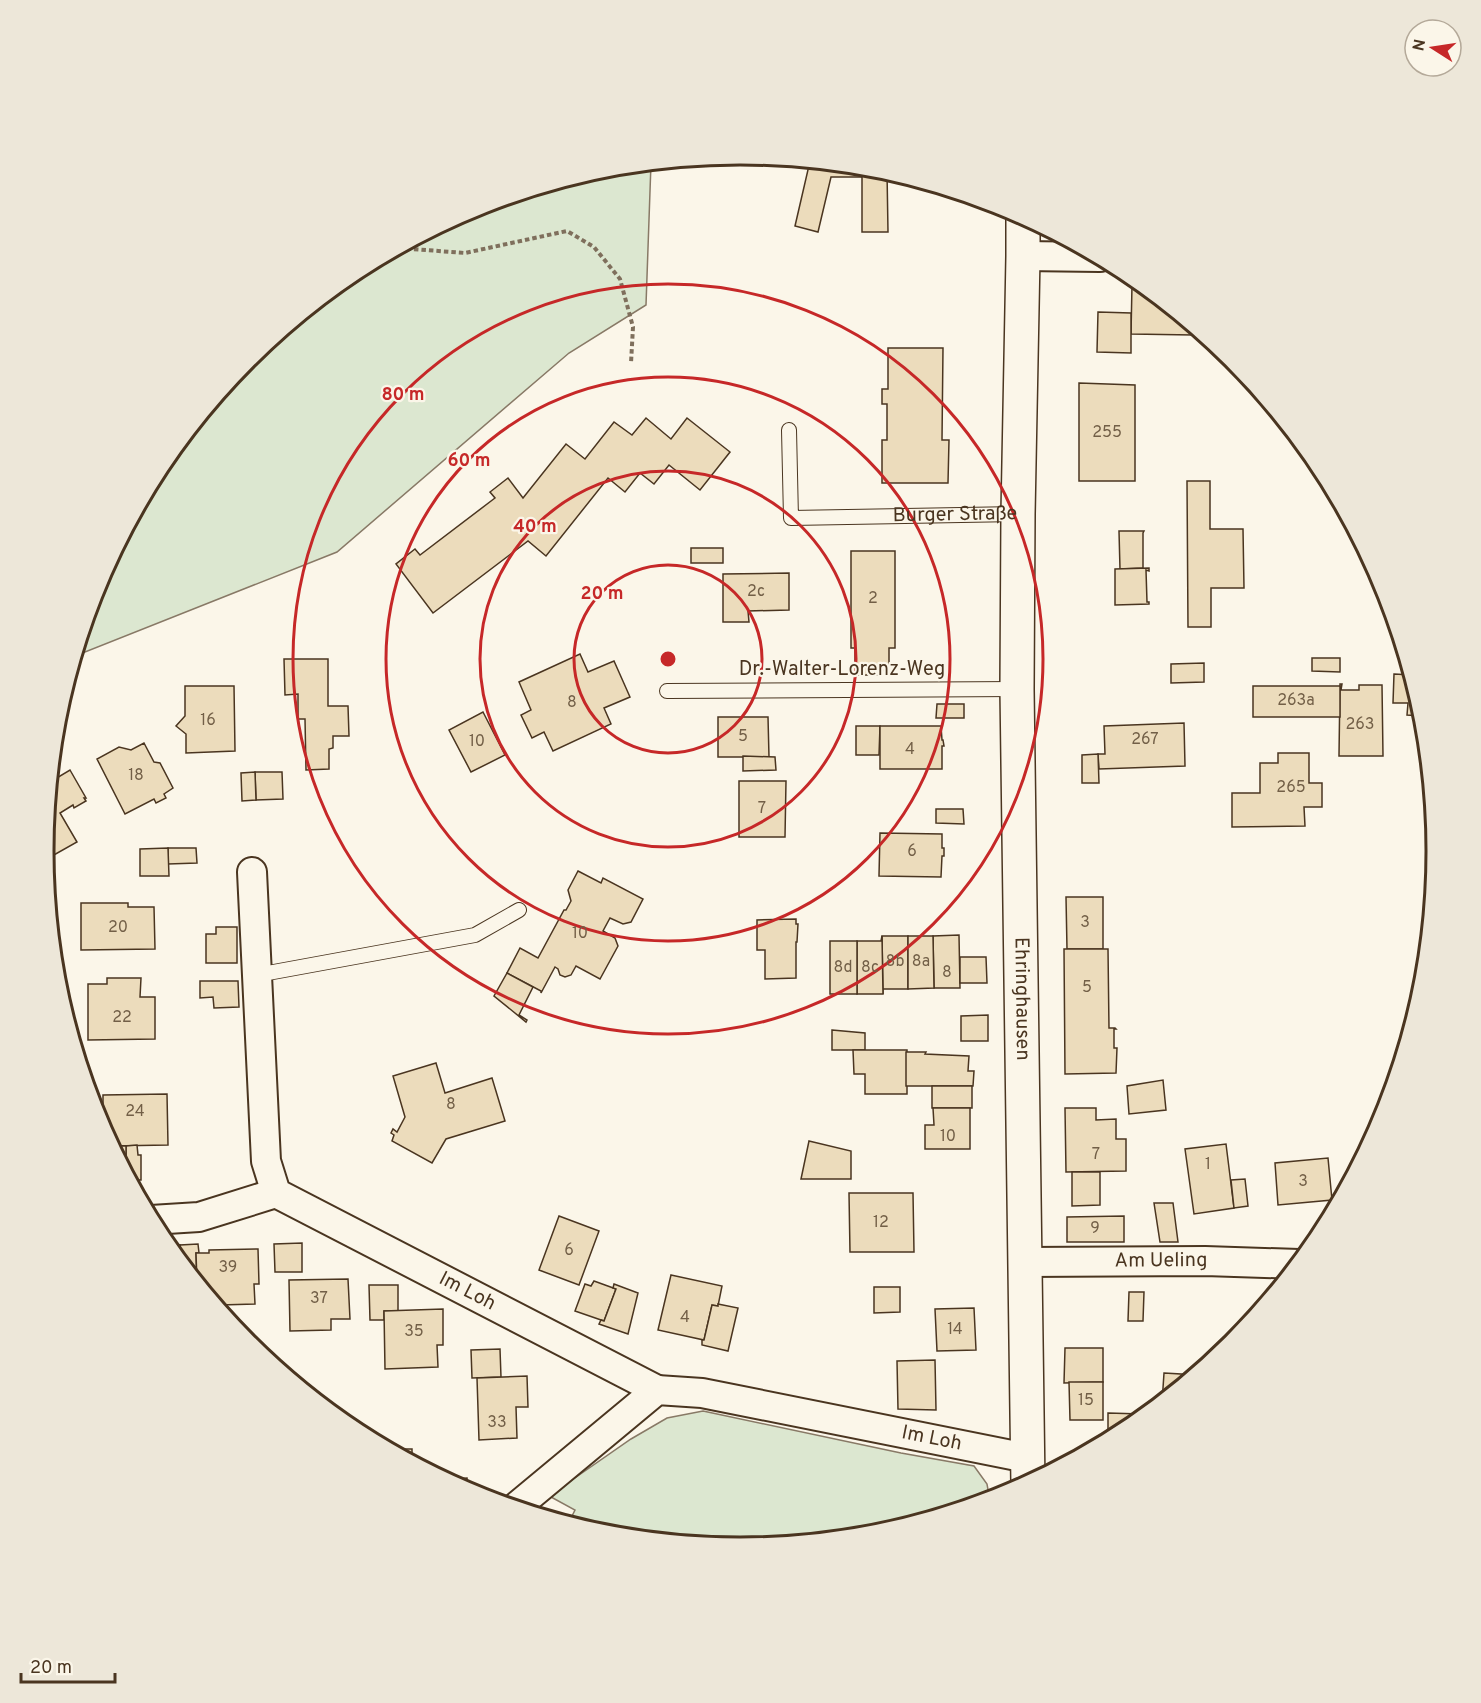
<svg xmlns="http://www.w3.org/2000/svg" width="1481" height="1703" viewBox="0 0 1481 1703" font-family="Overpass,sans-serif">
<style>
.green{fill:#dce7d0;stroke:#887966;stroke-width:1.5}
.building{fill:#ecdcbc;stroke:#4a3520;stroke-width:1.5}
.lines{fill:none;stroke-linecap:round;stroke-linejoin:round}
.lane-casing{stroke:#4a3520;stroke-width:16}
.street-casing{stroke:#4a3520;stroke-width:32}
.secondary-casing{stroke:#4a3520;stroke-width:36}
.path{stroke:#7f6f5c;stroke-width:4;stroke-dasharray:4.5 3;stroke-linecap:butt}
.lane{stroke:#fbf6e9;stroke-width:14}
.street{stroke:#fbf6e9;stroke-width:28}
.secondary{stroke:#fbf6e9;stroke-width:33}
.ring{fill:none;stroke:#c62828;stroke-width:3}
.labels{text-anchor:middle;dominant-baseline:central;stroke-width:4.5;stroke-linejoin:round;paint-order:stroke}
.number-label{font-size:16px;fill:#725f47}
.street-label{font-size:20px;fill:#4a3520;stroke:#fbf6e9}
.rim{fill:none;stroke:#4a3520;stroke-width:3}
.centre{fill:#c62828;stroke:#fbf6e9;stroke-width:3}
.ring-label{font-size:18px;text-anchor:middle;font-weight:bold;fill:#c62828;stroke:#fbf6e9;stroke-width:4.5;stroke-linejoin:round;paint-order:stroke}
</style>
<rect width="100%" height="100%" fill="#fbf6e9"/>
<g class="green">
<polygon points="651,163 646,305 569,353 337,552 75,656 97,584 161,464 248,358 354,272 474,207 605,168"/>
<polygon points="703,1411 901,1453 974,1466 987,1484 990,1501 876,1535 740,1548 604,1535 568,1524 575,1510 551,1497 559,1489 631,1439 667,1418"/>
</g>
<g class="building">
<polygon points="810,161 877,168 887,171 888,232 862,232 862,177 831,177 818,232 795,226"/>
<polygon points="1132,285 1144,285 1193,326 1193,335 1131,334"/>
<polygon points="1098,312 1131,313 1131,353 1097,352"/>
<polygon points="888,348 943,348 942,440 949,440 948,483 882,483 882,440 887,440 887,404 882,404 882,389 888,389"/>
<polygon points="1079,383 1135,385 1135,481 1079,481"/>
<polygon points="646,418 671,439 687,418 730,452 700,490 669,465 654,484 640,473 625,492 608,478 546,556 528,541 433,613 396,564 415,549 420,555 495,498 490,492 508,478 523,498 566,444 585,459 614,422 632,435"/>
<polygon points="1187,481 1210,481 1210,529 1243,529 1244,588 1211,588 1211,627 1188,627"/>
<polygon points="1119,531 1144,531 1143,533 1143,568 1120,569"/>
<rect x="691" y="548" width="32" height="15"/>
<polygon points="851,551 895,551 895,648 889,648 889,665 879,675 855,675 855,648 851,648"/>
<polygon points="1149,568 1149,571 1146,570 1147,602 1149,602 1149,604 1115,605 1115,569"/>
<polygon points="789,573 789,610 748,611 749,622 723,622 723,574"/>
<polygon points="580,654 588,672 614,661 630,697 604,708 611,724 553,751 544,732 532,738 521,715 531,710 519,682"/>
<polygon points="1312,658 1340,658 1340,672 1312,671"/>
<polygon points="284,659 328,659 328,706 348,706 349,736 333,736 333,748 329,749 329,769 306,770 305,719 298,719 298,694 285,695"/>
<polygon points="1204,663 1204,682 1171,683 1171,664"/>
<polygon points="1394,674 1412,675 1421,706 1421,716 1407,715 1408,703 1393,703"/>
<polygon points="1340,684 1342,684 1341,690 1359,690 1359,685 1382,685 1383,756 1339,756"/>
<polygon points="185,686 234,686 235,751 186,753 186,734 176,726 185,716"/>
<rect x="1253" y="686" width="87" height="31"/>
<polygon points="937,704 964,704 964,718 936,718"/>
<polygon points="483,712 505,755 471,772 449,730"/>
<polygon points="1421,716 1424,716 1427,749 1420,748"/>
<polygon points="718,717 768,717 769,757 718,757"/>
<polygon points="1184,723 1185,766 1099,769 1098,754 1105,754 1104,726"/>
<polygon points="856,726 880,726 879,755 856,755"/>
<polygon points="880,726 941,726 942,740 943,740 944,746 942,746 942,769 880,769"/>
<polygon points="144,743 154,762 160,763 173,788 164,794 166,798 156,803 154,799 125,814 97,759 119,747 131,750"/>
<polygon points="1278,753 1309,753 1309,783 1322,783 1322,807 1304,807 1305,826 1232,827 1232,793 1260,793 1260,763 1278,763"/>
<polygon points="1098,754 1099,783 1082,783 1082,755"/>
<polygon points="743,756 775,757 776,770 743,771"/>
<polygon points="70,770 86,798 84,798 86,801 74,808 73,805 60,813 77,842 45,860 44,851 50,782"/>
<polygon points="255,772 282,772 283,799 256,800"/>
<polygon points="255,772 256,800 242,801 241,773"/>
<polygon points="739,781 786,781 785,837 739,837"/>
<polygon points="936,809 963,809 964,824 936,823"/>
<polygon points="880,833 942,834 942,848 944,848 944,856 942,856 941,877 879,876"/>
<polygon points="168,848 196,848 197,863 168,864"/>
<polygon points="168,848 169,876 140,876 140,849"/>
<polygon points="578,871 601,883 603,878 643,899 631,922 623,924 610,918 603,931 615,938 618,946 600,979 576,966 571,975 565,977 560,975 558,969 555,967 541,993 541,991 507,973 520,948 538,958 564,910 566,910 571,901 568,890"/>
<polygon points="1066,897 1103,897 1103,949 1067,949"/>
<polygon points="81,903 128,903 128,907 154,907 155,949 81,950"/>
<polygon points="796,919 796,924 798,924 797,942 796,942 796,978 765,979 765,950 757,950 757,920"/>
<polygon points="216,927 237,927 237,963 206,963 206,934 216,934"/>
<polygon points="1426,934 1429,934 1425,979 1416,977"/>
<polygon points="959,935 960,988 934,988 933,936"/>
<polygon points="882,936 908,936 908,989 883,989 883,994"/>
<polygon points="882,936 883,994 857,994 857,941 881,941"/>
<polygon points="908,936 933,936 934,988 908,989"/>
<rect x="830" y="941" width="27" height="53"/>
<polygon points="1064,949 1108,949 1109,1028 1115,1028 1116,1029 1114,1029 1114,1048 1117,1048 1116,1073 1065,1074"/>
<polygon points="960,957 986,957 987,983 960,983"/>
<polygon points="507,973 533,987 519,1015 527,1020 526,1022 494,996"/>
<polygon points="107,978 141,978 140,997 155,997 155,1039 88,1040 88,984 107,984"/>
<polygon points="200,981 238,981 239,1007 214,1008 213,997 200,998"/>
<polygon points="988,1015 988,1041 961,1041 961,1016"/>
<polygon points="832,1030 865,1033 865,1050 832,1050"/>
<polygon points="853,1050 907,1050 907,1094 865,1094 865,1074 854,1074"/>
<polygon points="906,1052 926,1052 925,1054 969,1056 968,1071 974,1071 973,1086 906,1086"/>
<polygon points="436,1063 445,1093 492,1078 505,1121 446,1139 432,1163 392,1141 394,1135 391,1133 393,1129 397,1132 405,1117 393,1076"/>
<polygon points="1163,1080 1166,1110 1129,1114 1127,1086"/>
<rect x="932" y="1086" width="40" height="22"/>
<polygon points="167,1094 168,1145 111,1146 103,1130 103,1095"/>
<polygon points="933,1108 970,1108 970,1149 925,1149 925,1125 934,1125"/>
<polygon points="1065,1108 1096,1108 1096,1120 1116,1119 1116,1139 1126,1139 1126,1171 1066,1172"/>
<polygon points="809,1141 851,1151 851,1179 801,1179"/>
<polygon points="1226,1144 1234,1208 1194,1214 1185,1149"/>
<polygon points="137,1145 138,1155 141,1155 141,1180 130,1180 126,1173 126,1146"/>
<polygon points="111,1146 126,1146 126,1173"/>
<polygon points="1328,1158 1332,1200 1278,1205 1275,1163"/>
<polygon points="1072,1172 1100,1172 1100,1205 1072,1206"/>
<polygon points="1245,1179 1248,1206 1234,1208 1231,1180"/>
<polygon points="849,1193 913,1193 914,1252 850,1252"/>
<polygon points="1154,1203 1173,1203 1178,1242 1160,1242"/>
<polygon points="559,1216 599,1231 579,1285 539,1270"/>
<polygon points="1124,1216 1124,1242 1067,1242 1067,1217"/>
<polygon points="302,1243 302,1272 275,1272 274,1244"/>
<polygon points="198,1244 199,1253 196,1253 197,1282 180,1262 180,1245"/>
<polygon points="167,1245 180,1245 180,1262 167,1246"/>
<polygon points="258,1249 259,1284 254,1284 255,1304 220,1305 220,1311 197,1282 196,1253 209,1253 209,1250"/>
<polygon points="671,1275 722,1286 718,1306 712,1305 704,1340 658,1330"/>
<polygon points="348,1279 350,1319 331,1319 331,1330 290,1331 289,1280"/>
<polygon points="594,1281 616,1289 604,1321 575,1311 585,1284 591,1286"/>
<polygon points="614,1284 638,1293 628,1334 599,1324 601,1320 604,1321 616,1289 613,1288"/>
<polygon points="369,1285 398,1285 398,1311 384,1311 384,1320 370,1320"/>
<polygon points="874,1287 900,1287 900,1312 874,1313"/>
<polygon points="1129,1292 1144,1292 1143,1321 1128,1321"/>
<polygon points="718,1304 738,1308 728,1351 702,1345 702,1340 704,1340 712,1305 718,1306"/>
<polygon points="974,1308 976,1350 937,1351 935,1309"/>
<polygon points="443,1309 443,1345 437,1345 438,1367 385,1369 384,1311"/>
<polygon points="1065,1348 1103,1348 1103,1382 1064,1383"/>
<polygon points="500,1349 501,1377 472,1378 471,1350"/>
<polygon points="935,1360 936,1410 898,1409 897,1361"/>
<polygon points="1164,1373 1197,1375 1162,1403"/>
<polygon points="527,1376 528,1407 516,1407 517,1438 479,1440 477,1378"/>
<polygon points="1103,1382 1103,1420 1070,1420 1069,1382"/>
<polygon points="1108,1413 1141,1414 1141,1420 1127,1431 1108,1431"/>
<polygon points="388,1449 412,1449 412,1463"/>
<polygon points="467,1478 468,1492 453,1485 453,1479"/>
</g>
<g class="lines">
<defs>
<g id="lane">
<path id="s1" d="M789,430L791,518L1018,514"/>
<polyline points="667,691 1017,689"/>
<polyline points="257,975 475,935 519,910"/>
</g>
<g id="street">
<polyline points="1023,256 1100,257"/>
<path id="s2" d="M252,872L266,1161L276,1193L657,1390"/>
<polyline points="151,1220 199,1217 276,1193"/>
<path id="s3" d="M1025,1262L1205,1261L1299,1264"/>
<path id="s4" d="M515,1508L657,1390L702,1393L1027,1458"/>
</g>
<g id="secondary">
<path id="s5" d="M1023,216V256L1018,514L1017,689L1028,1485"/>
</g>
</defs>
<use href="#lane" class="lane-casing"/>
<use href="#street" class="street-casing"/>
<use href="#secondary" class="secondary-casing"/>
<polyline class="path" points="399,248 465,253 567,231 594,247 620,279 633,327 631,363"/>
<use href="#lane" class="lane"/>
<use href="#street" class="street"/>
<use href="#secondary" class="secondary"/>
</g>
<g class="ring">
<circle cx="668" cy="659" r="94"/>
<circle cx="668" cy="659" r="188"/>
<circle cx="668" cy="659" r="282"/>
<circle cx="668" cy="659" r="375"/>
</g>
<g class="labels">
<g class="number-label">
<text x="1107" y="433">255</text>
<text x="756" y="592">2c</text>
<text x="873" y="599">2</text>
<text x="1296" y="701">263a</text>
<text x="572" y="703">8</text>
<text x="208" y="721">16</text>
<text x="1360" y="725">263</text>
<text x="743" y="737">5</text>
<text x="1145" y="740">267</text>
<text x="477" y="742">10</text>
<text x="910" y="750">4</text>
<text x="136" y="776">18</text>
<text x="1291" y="788">265</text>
<text x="762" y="809">7</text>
<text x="912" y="852">6</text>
<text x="1085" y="923">3</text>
<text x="118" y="928">20</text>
<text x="580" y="934">10</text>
<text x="895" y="962">8b</text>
<text x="921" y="962">8a</text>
<text x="843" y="968">8d</text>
<text x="870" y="968">8c</text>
<text x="947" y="973">8</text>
<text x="1087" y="988">5</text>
<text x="122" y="1018">22</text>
<text x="451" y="1105">8</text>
<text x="135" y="1112">24</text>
<text x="948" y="1137">10</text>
<text x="1096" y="1155">7</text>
<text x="1208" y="1165">1</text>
<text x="1303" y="1182">3</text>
<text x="881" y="1223">12</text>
<text x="1095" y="1229">9</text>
<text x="569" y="1251">6</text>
<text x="228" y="1268">39</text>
<text x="319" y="1299">37</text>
<text x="685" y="1318">4</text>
<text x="955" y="1330">14</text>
<text x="414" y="1332">35</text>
<text x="1086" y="1401">15</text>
<text x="497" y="1423">33</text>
</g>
<g class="street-label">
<text stroke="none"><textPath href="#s1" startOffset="252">Burger Straße</textPath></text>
<text x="842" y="670">Dr.-Walter-Lorenz-Weg</text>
<text stroke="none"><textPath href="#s5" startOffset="783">Ehringhausen</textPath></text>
<text stroke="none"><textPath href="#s3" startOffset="136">Am Ueling</textPath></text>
<text stroke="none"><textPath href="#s2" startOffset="538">Im Loh</textPath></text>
<text stroke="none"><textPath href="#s4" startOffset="464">Im Loh</textPath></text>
</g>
</g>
<path d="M0 0H1481V1703H0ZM54 851a686 686 0 1 1 1372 0a686 686 0 1 1-1372 0Z" fill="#ede7d9" fill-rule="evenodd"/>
<path class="rim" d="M54 851a686 686 0 1 1 1372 0a686 686 0 1 1-1372 0Z"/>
<circle cx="668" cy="659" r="9" class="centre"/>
<g class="ring-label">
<text x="403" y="400">80 m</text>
<text x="469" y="466">60 m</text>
<text x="535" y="532">40 m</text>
<text x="602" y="599">20 m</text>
</g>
<g transform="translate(1433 48) rotate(282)"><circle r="28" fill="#fbf6e9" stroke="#b4a999" stroke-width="1.5"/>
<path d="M0-4.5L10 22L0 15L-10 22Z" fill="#c62828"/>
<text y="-9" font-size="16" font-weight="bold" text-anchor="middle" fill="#4a3520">N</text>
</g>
<path d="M21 1673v9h94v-9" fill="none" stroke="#4a3520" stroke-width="3"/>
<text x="30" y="1673" font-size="18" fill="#4a3520" stroke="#fbf6e9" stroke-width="4.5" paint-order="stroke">20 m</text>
</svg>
